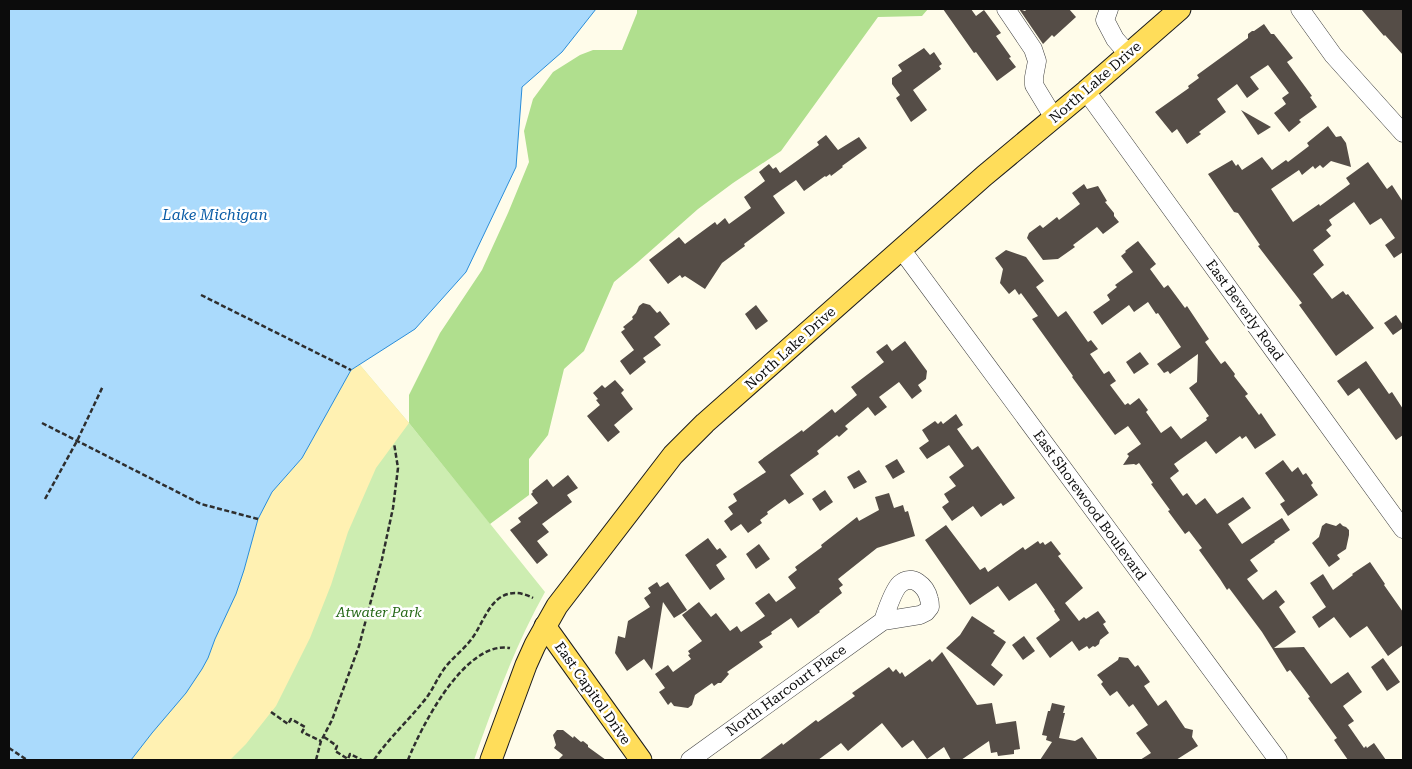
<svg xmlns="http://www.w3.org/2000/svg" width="1412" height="769" viewBox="0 0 1412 769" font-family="'Roboto Serif',serif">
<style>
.green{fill:#cdedb1}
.forest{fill:#b0df8e}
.sand{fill:#fff1b2}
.water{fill:#aadafc;stroke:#2a8dd9}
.building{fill:#554d47}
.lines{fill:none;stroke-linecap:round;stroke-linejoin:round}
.minor-casing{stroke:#3f3f3f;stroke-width:19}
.major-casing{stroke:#1d1d1d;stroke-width:23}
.path{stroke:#2e2e2e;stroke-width:2.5;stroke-dasharray:5 2.5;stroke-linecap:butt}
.minor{stroke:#fff;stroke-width:18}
.major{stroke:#ffdd5a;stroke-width:21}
.labels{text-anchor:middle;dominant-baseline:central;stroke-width:5;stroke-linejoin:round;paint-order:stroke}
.street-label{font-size:14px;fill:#0c0c0c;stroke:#fff}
.park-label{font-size:14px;font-style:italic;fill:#256817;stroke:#fff}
.water-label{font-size:15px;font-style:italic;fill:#0b5da7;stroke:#fff}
</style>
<rect width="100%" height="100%" fill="#fffcea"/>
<path class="green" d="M360,365L409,423L545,592C515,646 494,703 474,760H131C157,726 187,696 208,658L244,570L302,458Z"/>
<polygon class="forest" points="637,9 928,9 922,16 878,17 781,151 733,183 698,209 638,262 614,282 584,351 564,369 548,435 529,459 529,495 490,524 409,423 409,395 440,333 482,270 508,213 529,162 524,131 533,99 553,72 580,55 593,50 622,50 637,13"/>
<polygon class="sand" points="360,365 409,423 376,468 348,532 331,585 310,638 276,706 246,744 230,760 131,760 152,733 186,693 202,669 208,658 215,639 236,593 244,570 258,519 272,492 302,458 351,370"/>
<polygon class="water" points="9,9 596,9 562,52 522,87 516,167 466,272 415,329 351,370 302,458 272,492 258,519 244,570 236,594 215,639 208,658 202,669 186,693 152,733 131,760 9,760"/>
<g class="building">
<polygon points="943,9 971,9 976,16 984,10 1001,33 996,36 1011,57 1009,58 1016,67 997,81 976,52 974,53"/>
<polygon points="1019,9 1025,11 1027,9 1069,9 1076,17 1054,37 1052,35 1043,44"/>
<polygon points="1361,9 1403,9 1403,55 1385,35 1384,36"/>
<polygon points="1264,24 1271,34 1274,34 1293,58 1287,62 1312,96 1310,97 1317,107 1299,120 1301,122 1289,132 1274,113 1286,104 1282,98 1289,93 1268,65 1250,77 1259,89 1247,98 1237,84 1217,99 1226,112 1199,132 1201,134 1187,144 1177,129 1172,133 1155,112 1189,88 1188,86 1199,78 1197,75 1248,38 1248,34 1252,31 1254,31"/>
<polygon points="924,48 930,55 934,52 942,64 939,66 941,69 913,90 927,110 911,122 896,98 900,95 892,84 892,78 902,71 898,65"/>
<polygon points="1241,110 1271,127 1258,135"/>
<polygon points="1328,126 1336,137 1341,136 1346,143 1351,167 1331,161 1323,168 1320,165 1315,169 1313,166 1302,175 1299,170 1271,189 1293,222 1319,204 1320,206 1350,184 1346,178 1368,162 1387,189 1392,185 1403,202 1403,252 1394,258 1385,245 1395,238 1381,218 1370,225 1354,202 1329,220 1332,225 1326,230 1331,236 1313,250 1324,265 1313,274 1332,299 1343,291 1346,295 1348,294 1374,328 1336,356 1299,305 1302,303 1258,246 1260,245 1238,213 1234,212 1208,174 1232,160 1236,166 1238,164 1242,170 1262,157 1272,170 1286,160 1288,162 1309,146 1307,143"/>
<polygon points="826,135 838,150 859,137 867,148 842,166 843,167 831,176 830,174 826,177 825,176 804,191 796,180 773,196 785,213 744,244 745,246 722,263 705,289 685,276 682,278 680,275 668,284 649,260 679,237 685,244 715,222 717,225 725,218 729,224 751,208 744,197 765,181 759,172 769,164 773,169 776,167 780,173 819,145 817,142"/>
<polygon points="1084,184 1087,189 1098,186 1107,201 1105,202 1114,213 1114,216 1119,222 1103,234 1097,227 1073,245 1075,247 1058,259 1043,260 1027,238 1029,233 1040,225 1043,228 1057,217 1059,220 1080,204 1072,193"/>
<polygon points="1138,241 1156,264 1150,269 1164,288 1168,285 1185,308 1187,306 1209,339 1205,342 1221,364 1225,361 1235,374 1234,376 1248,394 1245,396 1259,415 1261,413 1276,435 1255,449 1246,436 1242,439 1240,436 1216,454 1206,441 1174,464 1179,471 1170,478 1183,496 1187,493 1196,505 1205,498 1217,514 1243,497 1251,508 1228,524 1242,544 1282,518 1290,530 1274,541 1275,542 1250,560 1258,571 1247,579 1263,600 1276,590 1285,602 1279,607 1296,632 1274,648 1304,647 1331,684 1348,672 1362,692 1343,706 1354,721 1348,725 1364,748 1366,746 1367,748 1374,743 1386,760 1347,760 1348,760 1334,740 1337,738 1308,698 1310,697 1290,670 1287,672 1262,632 1229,588 1227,590 1220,579 1199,550 1202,548 1189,531 1185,534 1168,511 1170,510 1151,484 1153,483 1139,463 1136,465 1134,464 1123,465 1129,456 1127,454 1141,444 1128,426 1115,435 1072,377 1073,376 1032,319 1038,316 1021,293 1019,295 1015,289 1009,294 1000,283 1003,269 995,258 1006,250 1026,257 1044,281 1036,287 1058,317 1066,311 1088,342 1091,340 1098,349 1090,354 1104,374 1109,371 1116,381 1110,385 1125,405 1128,403 1130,405 1139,398 1148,410 1146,412 1161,433 1171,426 1181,439 1207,420 1206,418 1209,416 1189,388 1197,382 1198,354 1170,374 1168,371 1164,373 1157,364 1181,347 1158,313 1156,314 1148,302 1134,312 1129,305 1102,325 1093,312 1110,300 1107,295 1117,287 1115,285 1133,272 1121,256 1126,252 1125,251"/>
<polygon points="643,303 650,305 657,313 660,311 670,324 654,337 661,345 643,358 646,362 630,375 620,361 634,350 621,332 625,329 623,327 633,319 632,317 636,313 639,306"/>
<polygon points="756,305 768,321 756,330 745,314"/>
<polygon points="1396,315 1403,325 1403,328 1393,335 1384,323"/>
<polygon points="905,341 927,371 926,379 918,385 922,391 912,399 899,382 879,397 887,407 875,416 868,407 845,426 848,429 839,437 837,435 817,451 819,454 790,475 804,494 789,504 785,499 767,512 768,514 760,520 762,523 748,533 741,524 731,531 724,521 733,514 728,507 737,501 733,494 766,472 758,462 802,430 803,432 832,409 835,413 857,395 851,387 884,362 876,352 887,344 892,351"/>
<polygon points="1140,352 1149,364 1134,374 1126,362"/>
<polygon points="1366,361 1389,394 1392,392 1403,409 1403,435 1396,440 1359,388 1348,396 1337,381"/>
<polygon points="615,380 624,390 621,393 633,409 614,425 620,432 608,442 587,416 600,405 596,400 598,399 593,393 602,385 605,388"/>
<polygon points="956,414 963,425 957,429 972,450 978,446 1015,498 1003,506 1001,503 981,517 973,506 952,521 942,507 949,502 944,494 956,486 949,477 964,466 949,445 927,459 919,448 929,441 922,430 935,421 938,424 941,421 943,424"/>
<polygon points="897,459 905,472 893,479 885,466"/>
<polygon points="1283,460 1292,472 1298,467 1303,475 1306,473 1313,483 1311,485 1318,495 1288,516 1280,504 1285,501 1265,473"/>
<polygon points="859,470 867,482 854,489 847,477"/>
<polygon points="568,475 578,488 567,495 572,502 542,524 549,532 537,541 548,555 537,564 510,530 521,522 518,518 538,503 531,494 533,492 532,491 547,479 553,487"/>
<polygon points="825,490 833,502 820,511 812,499"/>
<polygon points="889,493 894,508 903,505 905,512 908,511 915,536 877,548 838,579 843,585 839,588 842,593 819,611 820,612 798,628 791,618 771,632 772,634 759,642 763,647 727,672 729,674 721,683 718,683 714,686 712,683 695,695 692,705 688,708 674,706 671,702 668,705 659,692 665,688 655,674 668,665 673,672 691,659 688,655 690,654 688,651 702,641 682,615 699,602 711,617 716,613 730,631 737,626 741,632 765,616 755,603 769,593 776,602 796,588 788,577 797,570 795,567 822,547 821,545 857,517 859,521 879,510 875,497"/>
<polygon points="1326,523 1336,526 1340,523 1343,526 1346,527 1349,530 1349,535 1346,549 1337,555 1340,559 1329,567 1312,543 1319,537 1322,526"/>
<polygon points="946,525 980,570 985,567 988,572 1023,547 1025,550 1038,541 1040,544 1043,542 1045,545 1051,541 1061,554 1058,556 1083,588 1065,603 1079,621 1084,617 1086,619 1098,611 1106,622 1103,624 1109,633 1100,640 1099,644 1095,647 1093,646 1089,649 1087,646 1079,651 1072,641 1050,658 1036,638 1060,620 1054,611 1055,610 1036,583 1009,601 998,586 970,605 925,540"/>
<polygon points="708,538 717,550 720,548 727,557 716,565 725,579 710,590 685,555"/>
<polygon points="759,544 770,559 756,569 746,554"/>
<polygon points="1370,562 1385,584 1384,585 1403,612 1403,645 1388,656 1367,626 1350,638 1334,617 1319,628 1312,617 1326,607 1310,583 1323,574 1333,590 1353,575 1352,574"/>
<polygon points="657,582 660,587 668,582 687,610 674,618 663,602 652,670 644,659 627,671 615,653 618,636 625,638 628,621 650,607 644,598 651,593 648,588"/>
<polygon points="972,616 995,631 993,633 1006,642 991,665 1003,675 994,686 946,648 960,635"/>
<polygon points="1024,636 1035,651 1023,660 1012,645"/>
<polygon points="942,652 977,705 992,703 996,724 1016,721 1020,749 1014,750 1014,754 998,756 997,752 991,753 989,741 961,760 951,760 944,747 927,759 913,740 902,748 882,723 848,751 841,743 818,760 759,760 782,743 783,745 816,720 818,722 855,696 852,693 889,667 893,672 896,669 900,674 902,672 905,677 930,659 932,662"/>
<polygon points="1119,657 1128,658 1135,667 1138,665 1150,682 1144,686 1158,706 1166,700 1185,728 1193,730 1192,737 1198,746 1176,760 1140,760 1151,753 1136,733 1148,725 1133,704 1129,707 1117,691 1110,696 1101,684 1103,682 1097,675 1118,660"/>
<polygon points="1383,658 1400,682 1387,691 1371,667"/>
<polygon points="1052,703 1065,706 1063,713 1065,713 1059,738 1075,741 1082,737 1098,760 1040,760 1052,742 1046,740 1047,736 1042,735 1048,711 1050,711"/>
<polygon points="557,730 563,730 573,738 574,736 581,742 583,741 588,745 588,747 606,760 558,760 563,755 554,748 556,745 553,735"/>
</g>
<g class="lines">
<defs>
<g id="minor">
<polyline points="1006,9 1033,49 1037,61 1034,77 1034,85 1054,118"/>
<polyline points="1109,9 1105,20 1115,39 1128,54"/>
<polyline points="1300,9 1333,55 1403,133"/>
<polyline points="1086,91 1403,529"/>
<polyline points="901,249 1278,760"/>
<path d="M690,760L883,621L920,615L926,612L930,607C930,604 930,602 929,599C926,586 912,573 900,584C894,589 886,612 883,621"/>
</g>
<g id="major">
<polyline points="545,626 641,760"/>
<polyline points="491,760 526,665 535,645 557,606 673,455 705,423 984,176 1086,91 1180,9"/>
</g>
</defs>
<use href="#minor" class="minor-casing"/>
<use href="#major" class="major-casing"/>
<g class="path">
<polyline points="201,295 351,370"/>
<polyline points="42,423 201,504 258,519"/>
<polyline points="45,499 77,441 103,386"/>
<polyline points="271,712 288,724 291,719 305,727 302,732 321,741"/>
<polyline points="324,737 337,746 335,751 348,759 350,754 362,760"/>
<polyline points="9,748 27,760"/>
<polyline points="316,760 321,741 332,720 359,646 382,559 393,508 398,468 394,443"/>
<path d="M374,760C388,739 407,722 423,702C432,692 436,680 444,669C451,659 462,651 470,641C480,629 485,611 497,600C508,590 522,592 533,598"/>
<path d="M408,760C421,727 465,640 510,648"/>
</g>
<use href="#minor" class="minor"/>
<use href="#major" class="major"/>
</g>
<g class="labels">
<g class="street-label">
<text transform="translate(1095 82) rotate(-41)">North Lake Drive</text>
<text transform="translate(1245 310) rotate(54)">East Beverly Road</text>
<text transform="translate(790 348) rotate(-42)">North Lake Drive</text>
<text transform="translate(1090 505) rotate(54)">East Shorewood Boulevard</text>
<text transform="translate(786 690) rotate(-36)">North Harcourt Place</text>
<text transform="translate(593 693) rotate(55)">East Capitol Drive</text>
</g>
<g class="park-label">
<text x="379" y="612">Atwater Park</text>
</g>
<g class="water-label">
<text x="215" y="215">Lake Michigan</text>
</g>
</g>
<rect width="1412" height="769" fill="none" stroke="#0c0c0c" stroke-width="20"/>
</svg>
